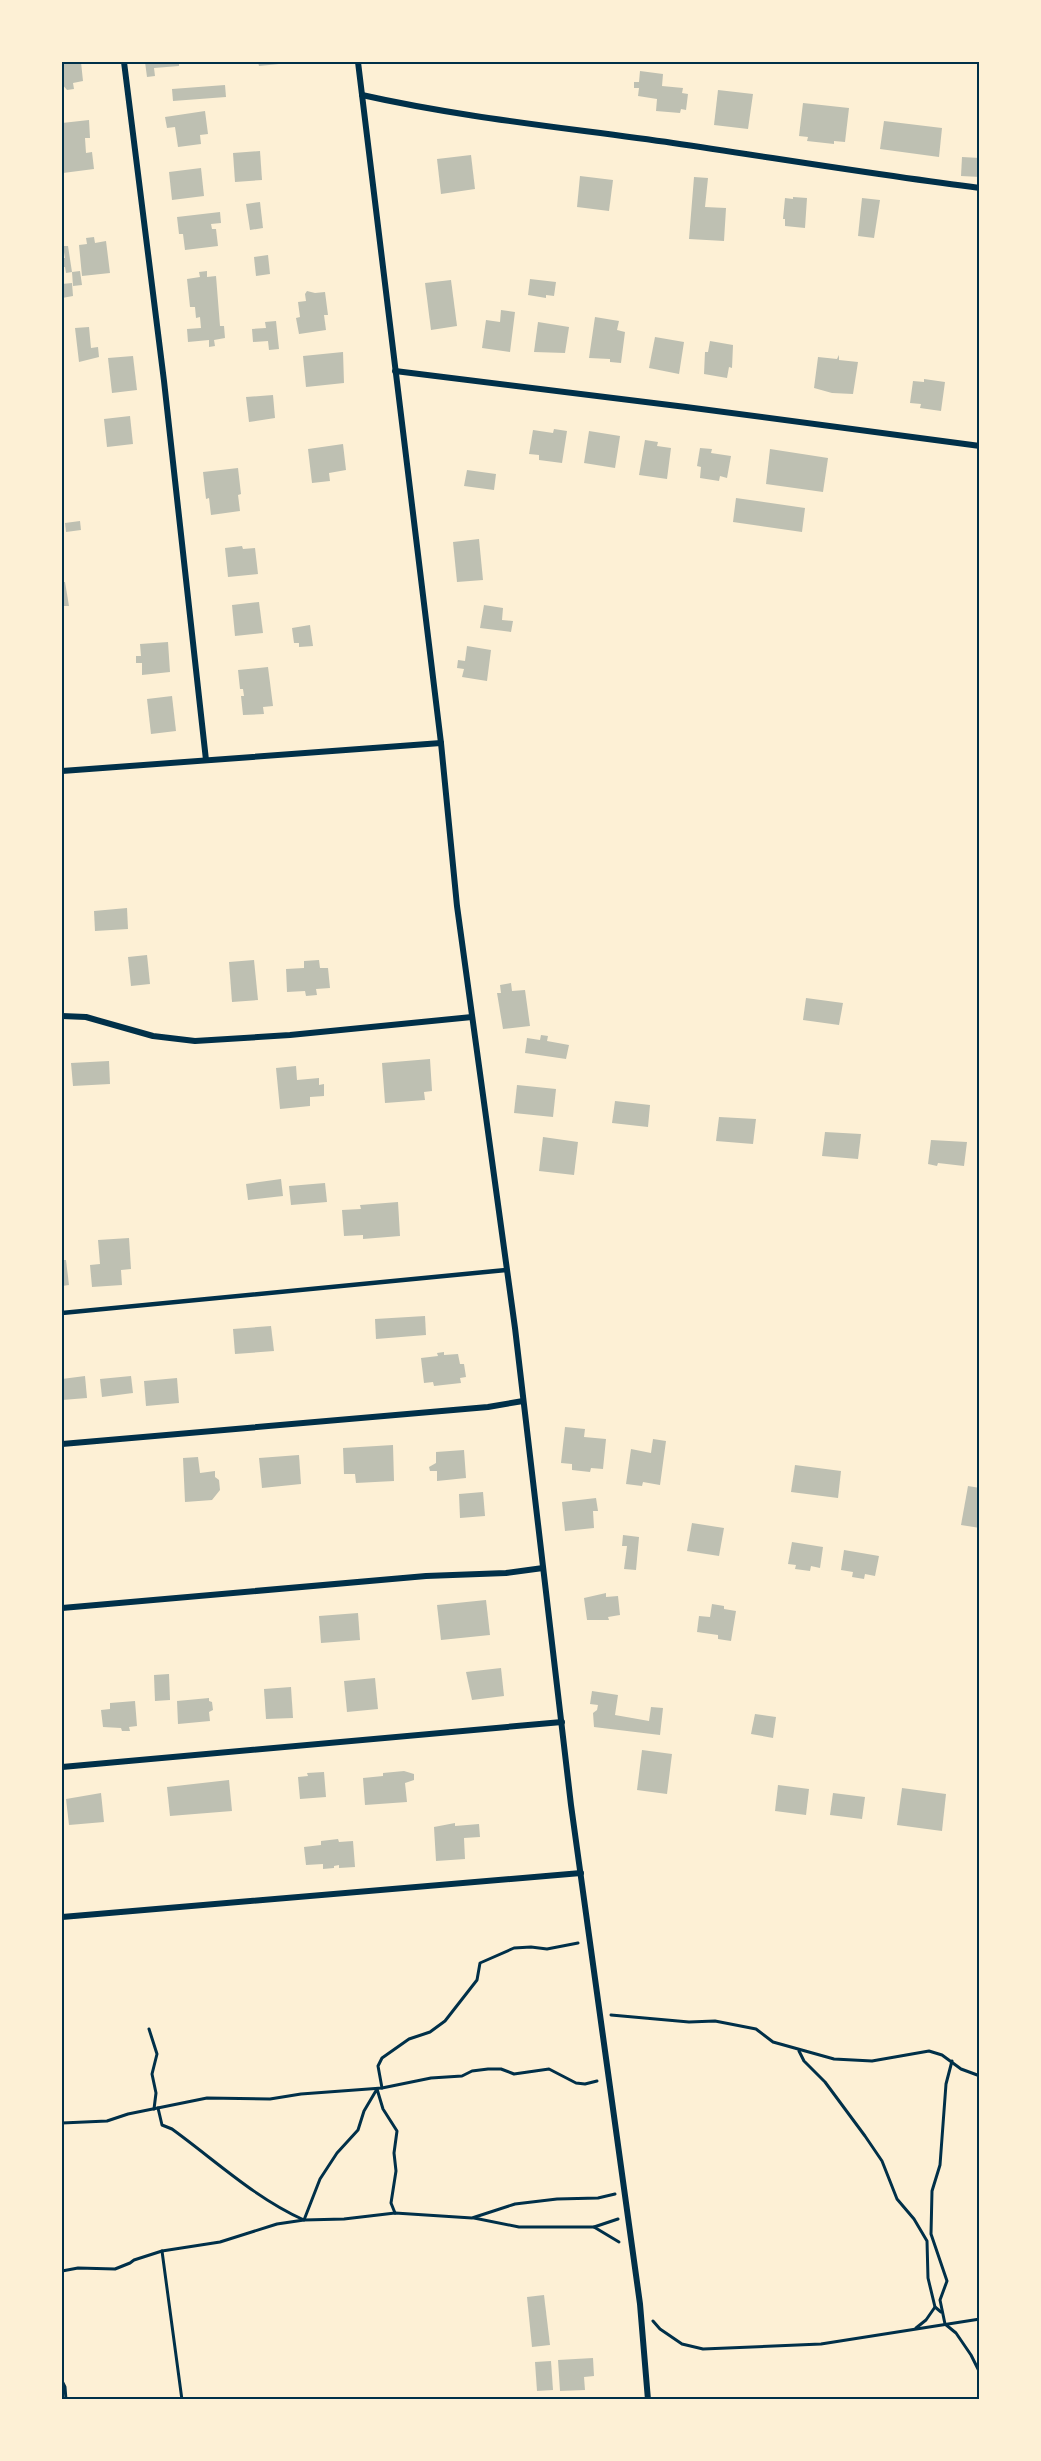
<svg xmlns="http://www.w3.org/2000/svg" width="1041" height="2461" viewBox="0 0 1041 2461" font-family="'Varela Round',sans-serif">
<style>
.building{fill:#bec0b2}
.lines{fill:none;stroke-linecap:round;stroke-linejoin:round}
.path{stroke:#003049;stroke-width:3}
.service{stroke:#003049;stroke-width:4.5}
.minor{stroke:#003049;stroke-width:6}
.neatline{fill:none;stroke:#003049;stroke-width:2}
</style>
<rect width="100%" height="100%" fill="#fdf0d5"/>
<g class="building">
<polygon points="62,62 81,62 83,81 73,83 74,89 67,90 62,84"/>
<polygon points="145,62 179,62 179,66 154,68 155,76 147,77"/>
<polygon points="258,62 289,62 289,63 259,66"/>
<polygon points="640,71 663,74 662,86 683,88 682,93 688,94 686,110 681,109 680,113 656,111 657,99 638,96 639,88 634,88 634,82 639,82"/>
<polygon points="225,85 226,97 173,101 172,89"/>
<polygon points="718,90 753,94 748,129 714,125"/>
<polygon points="803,103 849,108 845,142 834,141 834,144 807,141 808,137 799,136"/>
<polygon points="205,111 208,134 200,135 201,144 178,147 175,127 167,128 165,117"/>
<polygon points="89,120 90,138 85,138 86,153 92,152 94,169 63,173 62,123"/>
<polygon points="884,121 942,128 939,157 880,149"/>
<polygon points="260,151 262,180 235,182 233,153"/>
<polygon points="471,155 475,189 441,194 437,159"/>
<polygon points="962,157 980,158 980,177 961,176"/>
<polygon points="201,168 204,196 172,200 169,172"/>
<polygon points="580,176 613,180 609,211 577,207"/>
<polygon points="694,177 708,178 705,207 726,208 724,241 689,239"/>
<polygon points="793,197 807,198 805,228 785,226 785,219 783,219 785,198 793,199"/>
<polygon points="862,198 880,200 874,238 858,236"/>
<polygon points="260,202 263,228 250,230 246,204"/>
<polygon points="220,212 221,223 211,224 212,229 216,229 218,246 185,250 183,234 179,234 177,217"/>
<polygon points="94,237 95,243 106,241 110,273 82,276 79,245 87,244 86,238"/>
<polygon points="63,246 68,246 72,272 66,273 65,267 62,267 62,258 65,258"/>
<polygon points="268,255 270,274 256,276 254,257"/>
<polygon points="80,271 82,285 73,286 72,272"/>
<polygon points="207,271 207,277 216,276 220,326 224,326 225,338 214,340 215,346 209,347 209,340 188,342 187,329 201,328 200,317 196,318 195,307 190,307 187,279 200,277 199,272"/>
<polygon points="530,279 556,282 554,296 546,295 546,298 528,295"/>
<polygon points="451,280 457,326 431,330 425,283"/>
<polygon points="72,283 73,296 62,298 62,284"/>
<polygon points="307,291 315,293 325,292 328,315 324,315 326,330 299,334 296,318 300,317 298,302 306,301 305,294"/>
<polygon points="501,310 515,312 510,352 482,348 486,320 500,322"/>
<polygon points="595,317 619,321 617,330 625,332 621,363 610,362 610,359 589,358"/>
<polygon points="276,321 279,349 269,350 268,341 253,342 252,329 266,328 265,322"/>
<polygon points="538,322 569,327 565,353 534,352"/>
<polygon points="89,327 91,348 98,347 99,357 79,362 75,328"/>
<polygon points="655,337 684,342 679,374 649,368"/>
<polygon points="710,341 733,345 732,368 729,367 727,378 704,374 705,352 708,352"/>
<polygon points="343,352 344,383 306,387 303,356"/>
<polygon points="839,355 839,360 858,362 853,394 832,393 814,388 818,357 837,359"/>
<polygon points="133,356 137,390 112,393 108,358"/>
<polygon points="924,379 945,382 941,411 920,408 921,404 910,403 913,381 924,382"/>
<polygon points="273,395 275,418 249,422 246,397"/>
<polygon points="130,416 133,444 107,447 104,419"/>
<polygon points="554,429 567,431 562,463 539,460 539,455 529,454 533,430 553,433"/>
<polygon points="589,431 620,436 615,468 584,463"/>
<polygon points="645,440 658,442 657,446 671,448 667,479 639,475"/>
<polygon points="343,444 346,470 329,473 330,481 312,483 308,449"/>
<polygon points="700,448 712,449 711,453 731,456 727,478 720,476 719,481 700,478 701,467 697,466"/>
<polygon points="770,449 828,458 823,492 766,484"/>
<polygon points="238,468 241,494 238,495 240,511 211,515 209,498 206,499 203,472"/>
<polygon points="467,470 496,474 494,490 464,486"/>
<polygon points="736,498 805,508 802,532 733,522"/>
<polygon points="80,521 81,530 66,532 65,523"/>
<polygon points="479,539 483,580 457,582 453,542"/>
<polygon points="242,546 243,549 255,548 258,574 228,577 225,548"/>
<polygon points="62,582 65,582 69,606 62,606"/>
<polygon points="259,602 263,633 235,636 232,605"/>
<polygon points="484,605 503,608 502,620 513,621 511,632 480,628"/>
<polygon points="310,625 313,646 299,647 299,643 294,643 292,628"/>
<polygon points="168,642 170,672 142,675 142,663 136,663 136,656 141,656 140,644"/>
<polygon points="467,646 491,650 487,681 462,677 464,669 457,668 458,660 465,661"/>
<polygon points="268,667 273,706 263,707 264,714 243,715 241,696 244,696 243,689 240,689 238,670"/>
<polygon points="172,696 176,731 151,734 147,699"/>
<polygon points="127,908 128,929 95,931 94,911"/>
<polygon points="147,955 150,984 131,986 128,957"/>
<polygon points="254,960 258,1000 232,1002 229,962"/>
<polygon points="319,960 320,968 328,968 330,988 316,989 317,995 306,996 305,991 287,992 286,969 304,968 304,961"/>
<polygon points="511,983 512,991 525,990 530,1026 503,1029 497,993 501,993 500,985"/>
<polygon points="806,998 843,1003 839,1025 803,1020"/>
<polygon points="541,1035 548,1036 547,1041 569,1045 566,1059 525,1053 527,1038 540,1040"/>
<polygon points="430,1059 432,1091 424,1092 425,1100 385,1103 382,1063"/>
<polygon points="109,1061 110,1084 73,1086 71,1063"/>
<polygon points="296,1066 297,1080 319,1078 319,1085 324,1084 324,1096 310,1097 310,1106 280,1109 276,1068"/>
<polygon points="517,1085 556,1089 553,1117 514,1113"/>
<polygon points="615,1101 650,1105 648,1127 612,1123"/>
<polygon points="719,1117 756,1119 753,1144 716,1141"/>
<polygon points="825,1132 861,1134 858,1159 822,1156"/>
<polygon points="543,1137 578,1142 574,1175 539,1171"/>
<polygon points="931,1140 967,1142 964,1166 938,1163 937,1166 928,1164"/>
<polygon points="281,1179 283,1196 248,1200 246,1184"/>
<polygon points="325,1183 327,1202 291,1205 289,1186"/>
<polygon points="398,1202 400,1236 363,1239 363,1235 344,1236 342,1210 361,1209 360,1205"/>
<polygon points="129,1238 131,1269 121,1270 122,1285 92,1287 90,1265 100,1264 98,1240"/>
<polygon points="62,1260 66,1260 69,1285 62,1286"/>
<polygon points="425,1316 426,1335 376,1339 375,1319"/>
<polygon points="271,1326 274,1351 235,1354 233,1329"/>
<polygon points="444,1352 444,1355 458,1354 460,1364 464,1364 466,1377 460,1378 461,1383 434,1386 433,1382 424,1383 421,1358 438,1356 437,1353"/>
<polygon points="85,1376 87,1398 62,1400 62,1379"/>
<polygon points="131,1376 133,1393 102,1397 100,1379"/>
<polygon points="177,1378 179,1403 146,1406 144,1381"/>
<polygon points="565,1427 585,1429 584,1437 606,1439 603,1469 591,1468 590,1472 572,1470 572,1464 561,1463"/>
<polygon points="653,1439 666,1441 660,1485 643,1482 642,1486 626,1484 631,1449 651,1453"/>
<polygon points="393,1445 394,1481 356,1483 355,1474 344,1474 343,1448"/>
<polygon points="464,1450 466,1478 437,1481 437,1471 430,1471 429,1467 436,1463 436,1452"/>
<polygon points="299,1455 301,1484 262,1488 259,1458"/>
<polygon points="198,1457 200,1473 215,1471 215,1477 219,1480 220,1490 212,1500 185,1502 183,1458"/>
<polygon points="795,1465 841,1471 838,1498 791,1492"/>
<polygon points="968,1486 980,1488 980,1528 961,1525"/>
<polygon points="483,1492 485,1516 460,1518 459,1494"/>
<polygon points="596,1498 598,1511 593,1511 594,1528 565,1531 562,1502"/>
<polygon points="692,1523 724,1528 719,1556 687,1551"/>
<polygon points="623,1535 639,1537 636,1570 624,1569 627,1546 622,1546"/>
<polygon points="792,1542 823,1547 820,1568 811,1566 810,1571 795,1569 796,1565 788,1564"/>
<polygon points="844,1550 879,1556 875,1576 865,1574 864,1579 852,1577 853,1572 841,1570"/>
<polygon points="606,1593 606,1597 618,1596 620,1615 608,1617 609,1620 587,1620 584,1598"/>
<polygon points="486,1600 490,1635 441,1640 437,1605"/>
<polygon points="712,1604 724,1606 724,1609 736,1611 731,1641 718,1639 718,1635 697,1632 699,1616 710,1617"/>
<polygon points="358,1613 360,1640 321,1643 319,1616"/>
<polygon points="501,1668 504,1696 472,1700 466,1672"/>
<polygon points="169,1674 170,1700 155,1701 154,1675"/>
<polygon points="375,1678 378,1709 347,1712 344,1681"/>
<polygon points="291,1687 293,1718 266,1719 264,1689"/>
<polygon points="592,1691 618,1695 615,1715 649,1721 651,1707 663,1708 660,1735 594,1727 593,1713 597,1710 598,1705 590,1704"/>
<polygon points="209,1698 209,1701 212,1702 213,1710 209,1712 210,1721 178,1724 177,1701"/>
<polygon points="135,1701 137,1726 129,1727 130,1731 122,1731 121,1728 103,1727 101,1710 110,1709 110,1703"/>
<polygon points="755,1714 776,1717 773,1738 751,1734"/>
<polygon points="642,1750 672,1754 667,1794 637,1790"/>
<polygon points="404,1771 414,1774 414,1780 405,1783 407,1802 365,1805 363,1778 383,1776 383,1773"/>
<polygon points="324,1772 326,1797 300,1799 298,1777 308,1776 307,1773"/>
<polygon points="229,1780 232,1811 170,1816 167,1787"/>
<polygon points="778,1785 809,1789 806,1815 775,1811"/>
<polygon points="902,1788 946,1794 942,1831 897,1825"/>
<polygon points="101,1793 104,1822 69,1825 66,1799"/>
<polygon points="833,1793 865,1797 862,1819 830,1815"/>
<polygon points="455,1823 455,1826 479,1824 480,1837 464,1838 465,1859 436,1861 434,1827"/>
<polygon points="338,1839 339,1842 353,1841 355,1867 339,1868 339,1865 334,1866 334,1868 323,1869 323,1864 306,1865 304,1847 321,1845 321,1841"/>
<polygon points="544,2295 550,2345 532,2347 527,2297"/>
<polygon points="593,2358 594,2376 584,2377 585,2390 560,2391 558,2360"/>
<polygon points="551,2361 553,2390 537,2391 535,2362"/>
</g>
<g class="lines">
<g class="path">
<polyline points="611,2015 689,2022 715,2021 756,2029 773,2042 834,2059 872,2061 929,2051 942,2055 961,2069 980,2076"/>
<polyline points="149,2029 157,2054 152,2074 156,2093 154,2109"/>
<polyline points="799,2051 804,2061 825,2082 865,2136 882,2161 897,2199 914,2219 927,2241 928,2278 935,2307 941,2312"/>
<polyline points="952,2061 946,2084 940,2165 932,2191 931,2234 947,2281 940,2300 945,2324 956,2333 971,2355 980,2373"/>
<polyline points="382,2088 378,2066 382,2058 409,2039 430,2032 445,2021 477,1980 480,1963 514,1948 531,1947 547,1949 578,1943"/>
<path d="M158,2108L162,2125L172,2129C216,2161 255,2198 304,2220L320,2179L337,2153L358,2130L364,2111L377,2089L383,2109L397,2131L394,2153L396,2171L391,2203L395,2213"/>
<polyline points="62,2123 107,2121 128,2114 207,2098 270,2099 301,2094 382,2088 431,2078 462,2076 472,2071 488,2069 501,2069 514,2074 549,2069 576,2083 585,2084 597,2081"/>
<polyline points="474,2218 519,2227 594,2227 618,2219"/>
<polyline points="594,2227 619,2242"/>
<polyline points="162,2251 182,2400"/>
<polyline points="62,2271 78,2268 115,2269 130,2263 134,2260 162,2251 220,2242 277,2224 304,2220 344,2219 395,2213 472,2218 515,2204 557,2199 598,2198 615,2194"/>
<polyline points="653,2321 660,2329 682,2344 703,2349 821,2344 980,2319"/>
<polyline points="916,2328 926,2320 935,2307"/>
<polyline points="62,2381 65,2387 66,2400"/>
</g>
<polyline class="service" points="62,1313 506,1270"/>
<g class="minor">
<polyline points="124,62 164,381 206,760"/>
<polyline points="358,62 441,743 457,906 515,1328 571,1805 640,2304 648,2400"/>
<path d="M362,95C464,118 569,128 673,143C775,158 877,175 980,188"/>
<polyline points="395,371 686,407 980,446"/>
<polyline points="62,771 441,743"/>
<polyline points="62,1016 86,1017 153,1036 195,1041 290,1035 472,1017"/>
<polyline points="62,1444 488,1407 523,1401"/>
<polyline points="62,1608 426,1576 506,1573 543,1568"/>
<polyline points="62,1767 562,1722"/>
<polyline points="62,1917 581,1873"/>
</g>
</g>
<rect width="1041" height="2461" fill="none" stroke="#fdf0d5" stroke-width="126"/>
<rect x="63" y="63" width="915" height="2335" class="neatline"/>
</svg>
